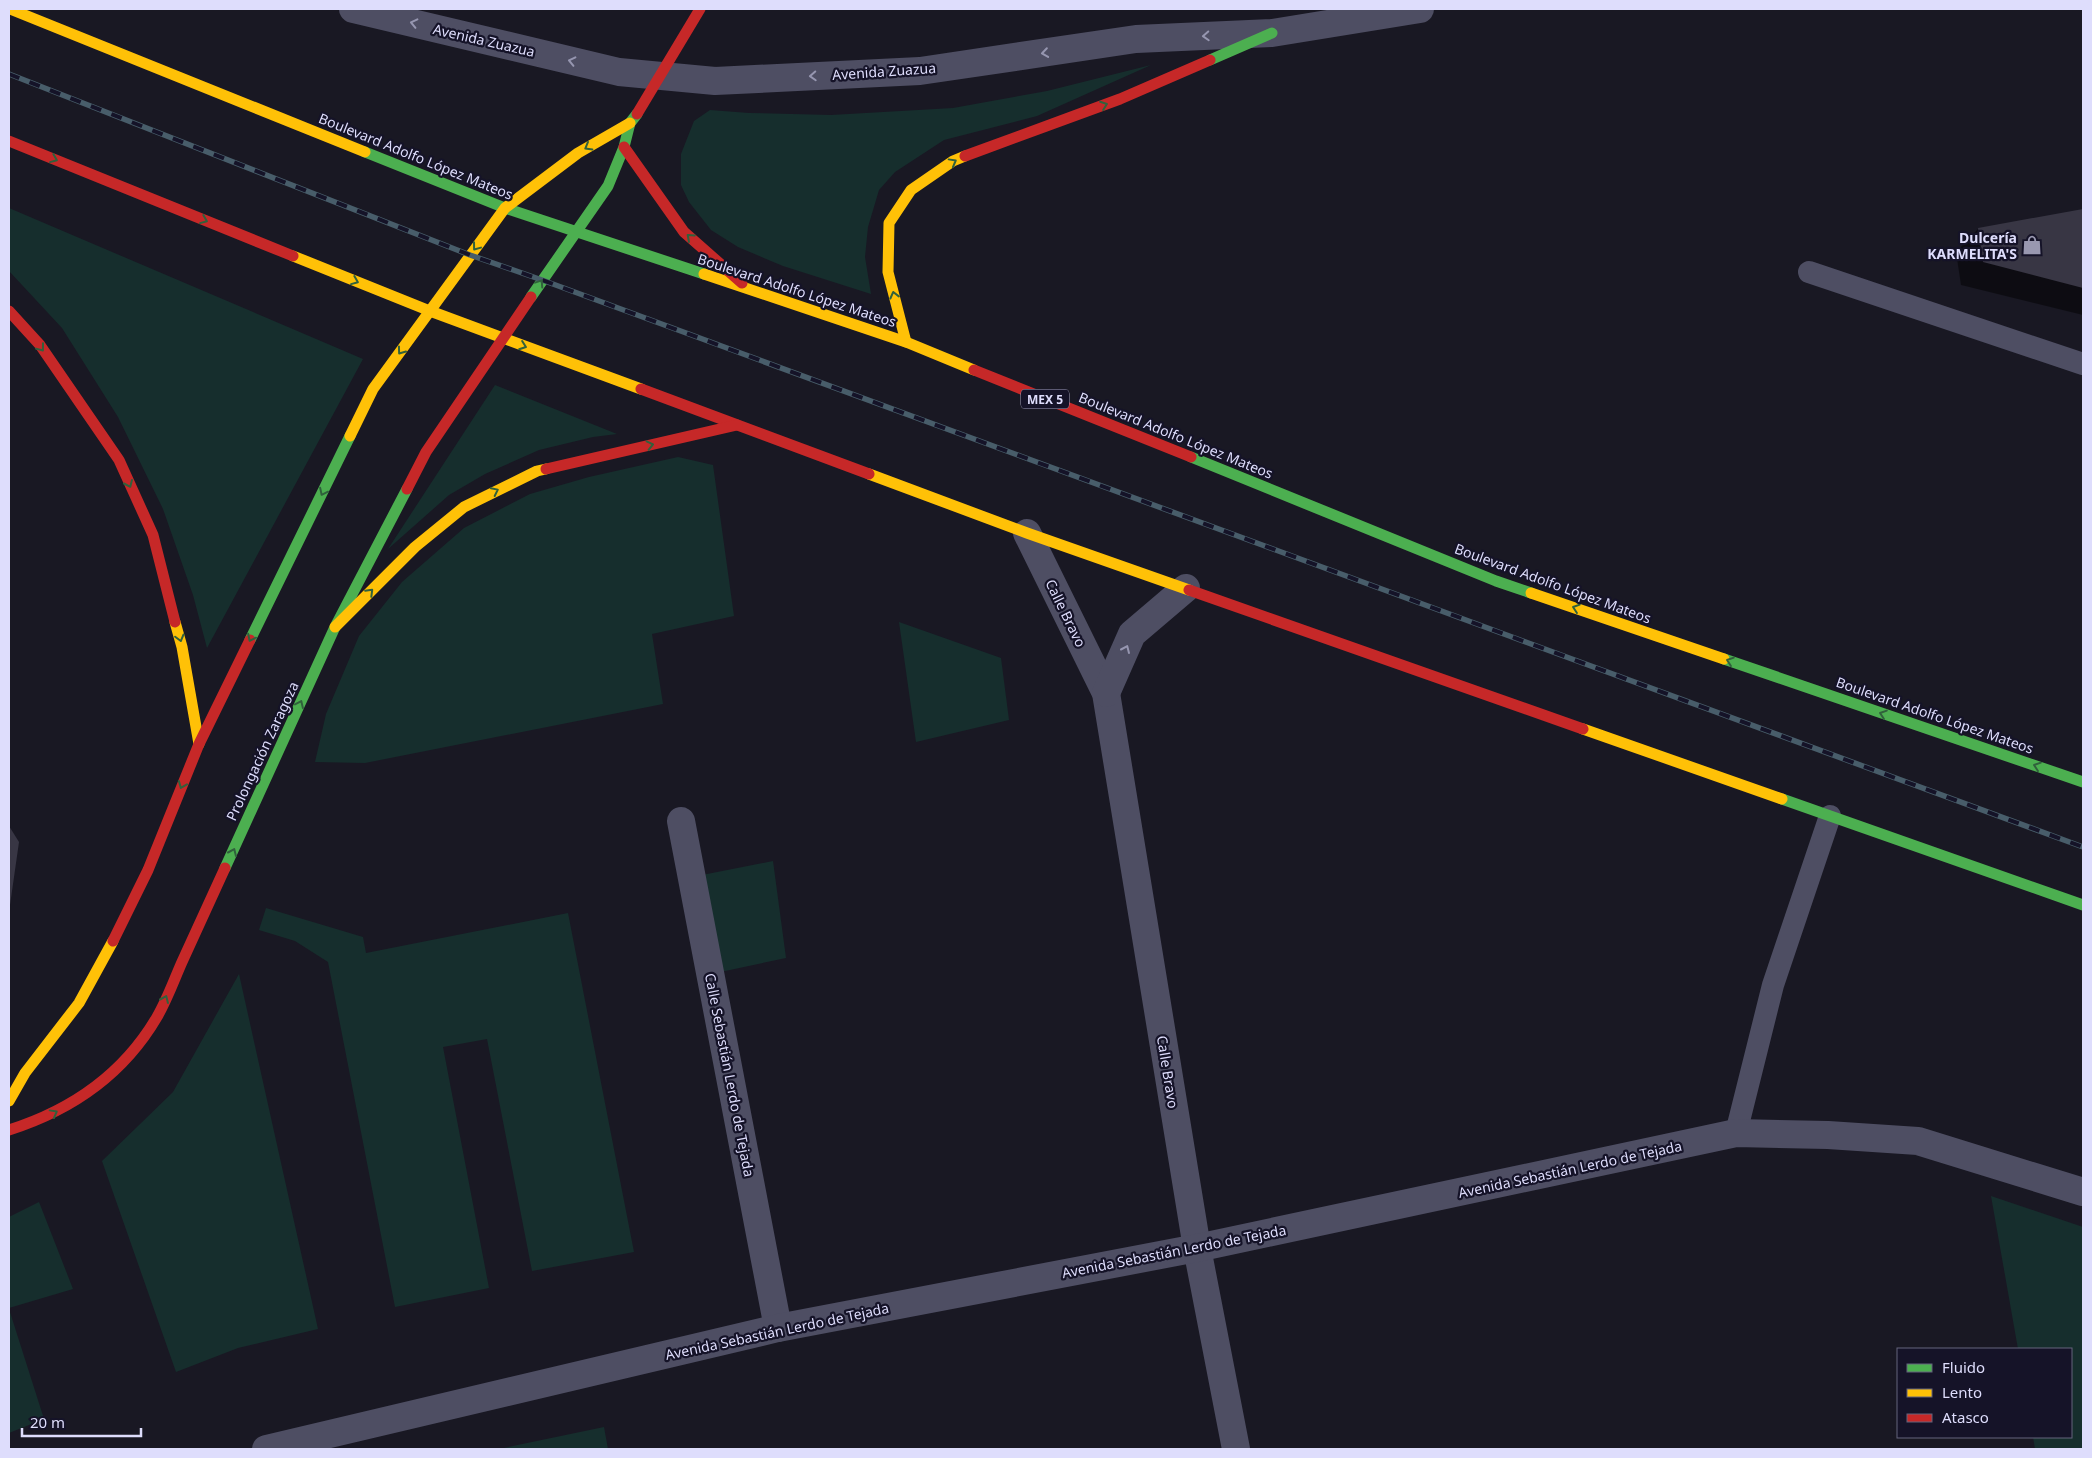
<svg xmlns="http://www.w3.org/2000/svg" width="2092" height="1458" viewBox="0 0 2092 1458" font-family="'Noto Sans',sans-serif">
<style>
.green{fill:#162e2d}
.shadow{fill:#0007}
.building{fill:#383644}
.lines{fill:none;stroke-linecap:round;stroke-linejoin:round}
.lane{stroke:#4e4e63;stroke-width:22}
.street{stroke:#4e4e63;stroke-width:28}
.fast{stroke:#4caf50;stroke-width:11}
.slow{stroke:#ffc107;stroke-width:11}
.jam{stroke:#c62828;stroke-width:11}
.rail-casing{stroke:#485d6a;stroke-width:5.5}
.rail{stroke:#151328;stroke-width:4;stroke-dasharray:11;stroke-linecap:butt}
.jam-bridge{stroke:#c62828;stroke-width:11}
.oneway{stroke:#9696b0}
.oneway2{stroke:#30613c}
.labels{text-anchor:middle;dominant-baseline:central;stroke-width:4.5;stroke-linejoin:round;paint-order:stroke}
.shield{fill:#151328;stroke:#a2a0bc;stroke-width:1}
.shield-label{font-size:12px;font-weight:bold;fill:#deddfc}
.street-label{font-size:14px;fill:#deddfc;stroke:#151328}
.poi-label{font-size:14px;font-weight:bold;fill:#deddfc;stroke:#151328;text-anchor:end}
</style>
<rect width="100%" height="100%" fill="#191823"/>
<g class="green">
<polygon points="1151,65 1037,116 944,140 895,172 879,190 868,227 865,257 871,294 783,266 738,247 711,230 689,202 681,185 681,154 694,121 710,110 749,113 831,115 953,108 1047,91"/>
<polygon points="9,208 363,359 207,648 193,595 163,509 118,417 62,328 9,271"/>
<polygon points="495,385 617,434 593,437 539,450 485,474 449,495 388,549"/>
<polygon points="678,457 713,465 734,616 652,634 663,704 365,763 315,762 326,714 359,636 402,582 464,528 530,494 589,477"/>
<polygon points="899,622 1001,658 1009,720 916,742"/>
<polygon points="773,861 786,958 711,974 697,876"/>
<polygon points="266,908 363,937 366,953 568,913 634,1252 532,1271 487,1039 443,1047 489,1288 395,1307 328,962 295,941 259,930"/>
<polygon points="239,974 318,1329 238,1348 176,1372 102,1161 173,1092"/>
<polygon points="1991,1196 2083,1227 2083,1449 2035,1449 2033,1437 2071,1437 2071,1349 2018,1349"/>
<polygon points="39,1202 73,1289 9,1308 9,1217"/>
<polygon points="9,1309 44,1419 9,1433"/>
<polygon points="604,1427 608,1449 499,1449"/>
</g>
<g class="shadow">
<polygon points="2083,210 2083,315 1961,285 1956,252 1978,229"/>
<polygon points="9,829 18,842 9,904"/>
</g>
<g class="building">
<polygon points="2083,209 2083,288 1983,262 1978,228"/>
<polygon points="9,826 19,842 10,905 9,905"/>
</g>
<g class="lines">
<g class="lane">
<polyline points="1809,272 2083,364"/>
<polyline points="1736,1133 1773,985 1830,816"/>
</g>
<g class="street">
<polyline points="353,9 619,72 715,81 920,71 1136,39 1272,33 1420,9"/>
<polyline points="1027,533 1106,693 1197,1248 1236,1449"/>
<polyline points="1106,693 1132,634 1186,588"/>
<polyline points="681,821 778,1328"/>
<polyline points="266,1449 778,1328 1197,1248 1736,1133 1828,1135 1918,1141 2083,1192"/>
</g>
<g class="fast">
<polyline points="1210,60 1272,33"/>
<polyline points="365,152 505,208 704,274"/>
<polyline points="531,297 608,186 624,147 630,123 637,114"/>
<polyline points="1191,457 1496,581 1531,593"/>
<polyline points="250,640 350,436"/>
<polyline points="1724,659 2083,782"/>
<polyline points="1782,799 2083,905"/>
<polyline points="225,868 335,627 407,489"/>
</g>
<g class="slow">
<polyline points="10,9 365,152"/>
<polyline points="293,256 430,311 641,389"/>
<polyline points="704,274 906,342 974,370"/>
<polyline points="906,342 888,272 889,223 911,190 953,161 965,156"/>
<polyline points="350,436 373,389 505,208 578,153 630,123"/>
<polyline points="869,474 1027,533 1189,590"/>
<polyline points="1531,593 1724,659"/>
<polyline points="175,622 182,647 199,744"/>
<polyline points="335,627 415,547 464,507 537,471 546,469"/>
<polyline points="1583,729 1782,799"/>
<polyline points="9,1101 25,1073 79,1003 113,941"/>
</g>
<g class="jam">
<polyline points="9,141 293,256"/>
<polyline points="624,147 684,232 742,283"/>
<polyline points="965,156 1120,99 1210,60"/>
<polyline points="9,311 40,345 119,460 153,535 175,622"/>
<polyline points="974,370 1191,457"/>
<polyline points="641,389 869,474"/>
<polyline points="546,469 737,425"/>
<polyline points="407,489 426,452 531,297"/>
<polyline points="1189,590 1583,729"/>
<polyline points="113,941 148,870 199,744 250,640"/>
<path d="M9,1130C72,1110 123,1075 157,1017C167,1000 174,980 182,962C196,931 211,899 225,868"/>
</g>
<defs>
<polyline id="rail" points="9,74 470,255 542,280 2083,847"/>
</defs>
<use href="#rail" class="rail-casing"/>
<use href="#rail" class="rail"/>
<polyline class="jam-bridge" points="637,114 700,9"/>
</g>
<defs><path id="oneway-chevron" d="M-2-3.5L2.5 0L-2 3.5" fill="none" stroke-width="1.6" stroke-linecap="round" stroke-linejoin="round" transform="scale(1.25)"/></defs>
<g class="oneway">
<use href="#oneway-chevron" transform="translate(414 23) rotate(-167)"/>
<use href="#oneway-chevron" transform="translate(1206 36) rotate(177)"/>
<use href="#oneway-chevron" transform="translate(1045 53) rotate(172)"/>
<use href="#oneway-chevron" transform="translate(572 61) rotate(-167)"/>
<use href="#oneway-chevron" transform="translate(813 76) rotate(177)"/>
<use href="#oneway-chevron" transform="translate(1126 649) rotate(-66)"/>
</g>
<g class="oneway2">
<use href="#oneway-chevron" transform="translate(1104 105) rotate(-20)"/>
<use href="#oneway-chevron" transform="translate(588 147) rotate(150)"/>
<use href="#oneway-chevron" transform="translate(54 159) rotate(22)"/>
<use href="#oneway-chevron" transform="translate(953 162) rotate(-29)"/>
<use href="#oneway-chevron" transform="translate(204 220) rotate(22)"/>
<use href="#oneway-chevron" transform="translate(690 237) rotate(-138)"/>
<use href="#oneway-chevron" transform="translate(476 247) rotate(127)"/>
<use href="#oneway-chevron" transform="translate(355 281) rotate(22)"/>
<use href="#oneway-chevron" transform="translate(540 283) rotate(-56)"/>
<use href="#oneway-chevron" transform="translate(894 295) rotate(-104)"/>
<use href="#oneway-chevron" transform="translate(523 346) rotate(20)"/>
<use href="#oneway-chevron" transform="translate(41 348) rotate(53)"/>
<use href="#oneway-chevron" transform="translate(401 351) rotate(126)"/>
<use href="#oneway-chevron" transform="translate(650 445) rotate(-13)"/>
<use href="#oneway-chevron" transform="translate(129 484) rotate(66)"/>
<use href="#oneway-chevron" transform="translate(495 491) rotate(-26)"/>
<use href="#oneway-chevron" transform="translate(323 492) rotate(116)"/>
<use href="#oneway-chevron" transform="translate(370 592) rotate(-45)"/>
<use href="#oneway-chevron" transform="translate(1576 608) rotate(-161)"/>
<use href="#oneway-chevron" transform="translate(180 638) rotate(75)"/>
<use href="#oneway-chevron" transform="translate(251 638) rotate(116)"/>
<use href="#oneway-chevron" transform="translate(1730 661) rotate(-161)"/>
<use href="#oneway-chevron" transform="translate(300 704) rotate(-65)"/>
<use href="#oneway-chevron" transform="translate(1883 714) rotate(-161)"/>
<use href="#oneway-chevron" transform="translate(2037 766) rotate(-161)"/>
<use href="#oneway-chevron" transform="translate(182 785) rotate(112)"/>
<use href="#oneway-chevron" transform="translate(233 852) rotate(-66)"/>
<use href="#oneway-chevron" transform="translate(165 999) rotate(-66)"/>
<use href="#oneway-chevron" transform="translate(54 1113) rotate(-29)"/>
</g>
<defs>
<symbol id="shop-bare" viewBox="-9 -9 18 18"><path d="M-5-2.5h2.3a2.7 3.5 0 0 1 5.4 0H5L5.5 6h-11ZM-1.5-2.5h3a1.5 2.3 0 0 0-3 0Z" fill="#9998b0" stroke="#151328" stroke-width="2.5" paint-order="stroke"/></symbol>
</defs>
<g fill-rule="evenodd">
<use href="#shop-bare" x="2018" y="231" width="28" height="28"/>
</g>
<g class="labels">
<rect class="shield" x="1021" y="389.5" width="48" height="19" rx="4"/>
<g class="shield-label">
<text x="1045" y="399">MEX 5</text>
</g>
<g class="street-label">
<text transform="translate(484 40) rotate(13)">Avenida Zuazua</text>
<text transform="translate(884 71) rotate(-4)">Avenida Zuazua</text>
<text transform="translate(416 156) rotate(22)">Boulevard Adolfo López Mateos</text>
<text transform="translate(797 290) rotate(18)">Boulevard Adolfo López Mateos</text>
<text transform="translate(1176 435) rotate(22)">Boulevard Adolfo López Mateos</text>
<text transform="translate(1553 583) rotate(20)">Boulevard Adolfo López Mateos</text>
<text transform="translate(1066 613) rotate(64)">Calle Bravo</text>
<text transform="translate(1935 715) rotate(19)">Boulevard Adolfo López Mateos</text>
<text transform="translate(262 751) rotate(-65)">Prolongación Zaragoza</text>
<text transform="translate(1168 1072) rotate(81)">Calle Bravo</text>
<text transform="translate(730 1075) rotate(79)">Calle Sebastián Lerdo de Tejada</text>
<text transform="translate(1570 1169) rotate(-12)">Avenida Sebastián Lerdo de Tejada</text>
<text transform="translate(1174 1251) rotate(-11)">Avenida Sebastián Lerdo de Tejada</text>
<text transform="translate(777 1331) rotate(-12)">Avenida Sebastián Lerdo de Tejada</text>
</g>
<g class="poi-label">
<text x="2017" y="237">Dulcería<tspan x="2017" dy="16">KARMELITA'S</tspan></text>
</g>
</g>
<rect width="2092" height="1458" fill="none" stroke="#deddfc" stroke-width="20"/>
<rect x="1897" y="1348" width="175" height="90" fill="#151328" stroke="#65647d"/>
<rect x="1907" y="1364" width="25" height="8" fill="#4caf50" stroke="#65647d"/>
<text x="1942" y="1373" font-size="15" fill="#deddfc">Fluido</text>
<rect x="1907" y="1389" width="25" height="8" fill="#ffc107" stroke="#65647d"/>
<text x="1942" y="1398" font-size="15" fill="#deddfc">Lento</text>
<rect x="1907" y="1414" width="25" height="8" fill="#c62828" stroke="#65647d"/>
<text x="1942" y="1423" font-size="15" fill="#deddfc">Atasco</text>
<path d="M22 1428v8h119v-8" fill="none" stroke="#deddfc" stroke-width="2.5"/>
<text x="30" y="1428" font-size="15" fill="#deddfc" stroke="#151328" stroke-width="4" paint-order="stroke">20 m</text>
</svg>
